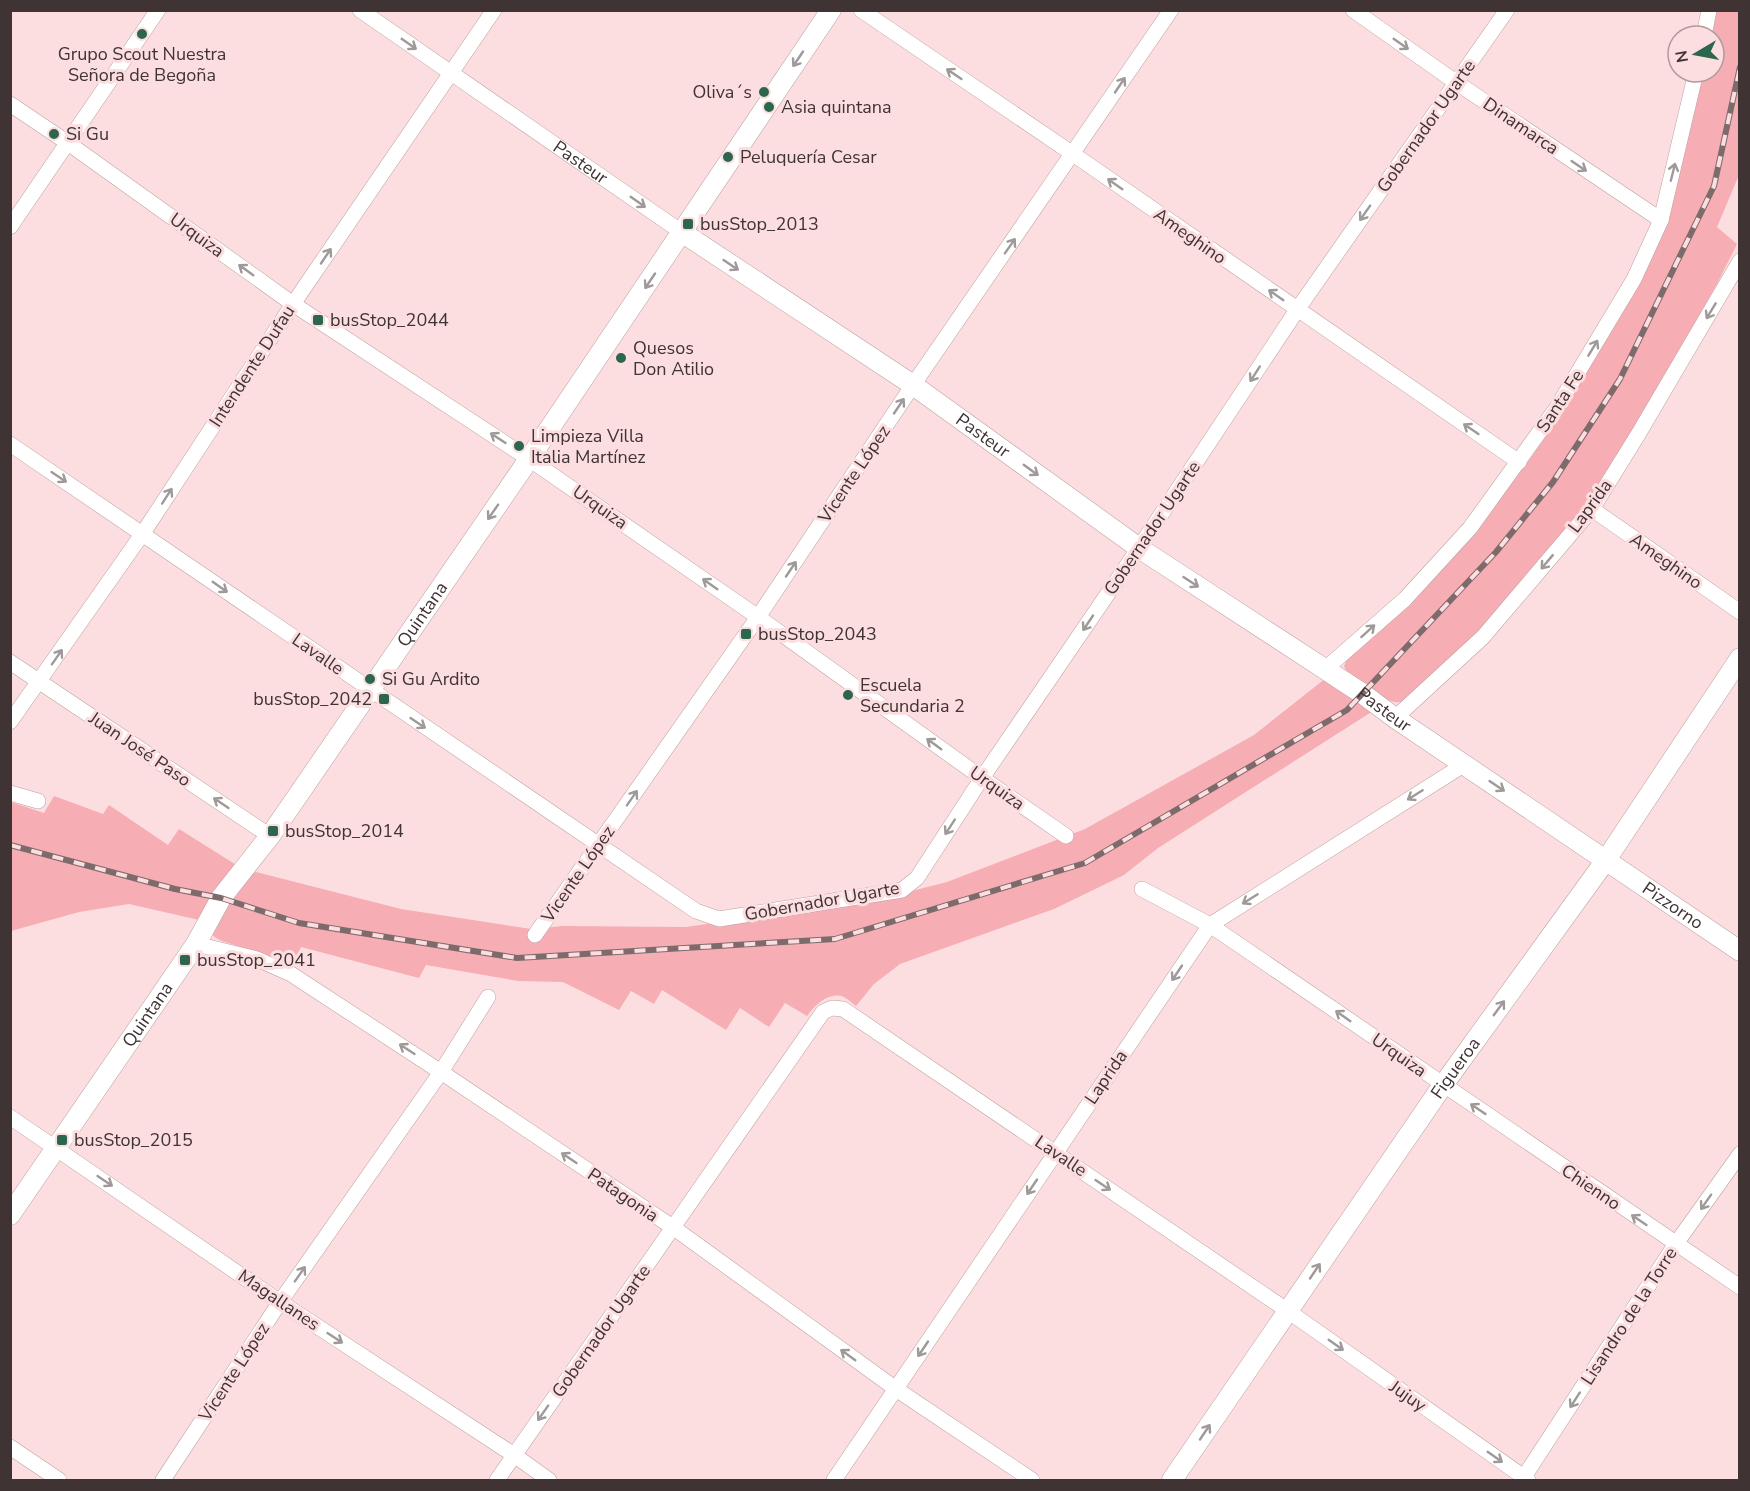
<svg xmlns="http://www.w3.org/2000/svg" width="1750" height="1491" viewBox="0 0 1750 1491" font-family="'Nunito Sans',sans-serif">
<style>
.green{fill:#f6adb3}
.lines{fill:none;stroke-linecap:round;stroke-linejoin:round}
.minor-casing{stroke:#bca0a2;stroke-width:16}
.tertiary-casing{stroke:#bca0a2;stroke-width:21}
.minor{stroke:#fff;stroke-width:15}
.tertiary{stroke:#fff;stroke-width:20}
.rail-casing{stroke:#7d6b6c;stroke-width:6}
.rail{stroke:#fcdee0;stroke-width:4;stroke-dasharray:11;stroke-linecap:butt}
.oneway{stroke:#9f999a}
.poi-dot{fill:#2d664e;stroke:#fcdee0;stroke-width:2}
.labels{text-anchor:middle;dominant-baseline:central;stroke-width:6;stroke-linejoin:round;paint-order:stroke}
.poi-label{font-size:18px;fill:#3f3334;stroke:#fcdee0;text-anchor:start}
.street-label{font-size:18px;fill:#3f3334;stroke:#fcdee0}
</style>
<rect width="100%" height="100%" fill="#fcdee0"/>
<g class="green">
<path d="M1715,11H1739V175L1717,227L1737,244L1717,284L1597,492L1480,632L1406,701C1401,702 1396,703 1391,701C1377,698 1349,680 1344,666L1347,659L1471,537L1533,455L1639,278L1701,72H1714V36H1709Z"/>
<path d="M1326,678L1373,711L1158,848L1124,875L1054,909L900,964L874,984L856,1006C853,1004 848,999 844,997C829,991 815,1005 807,1016L785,1003L769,1027L740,1008L726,1030L662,990L654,1004L631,991L619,1010L563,982L518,981L426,965L419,978L301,947L293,964L222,941L216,938L210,933V924L246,878L256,872L401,909L531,929L563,926L686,927L777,914L904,893L947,882L1085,829L1254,735Z"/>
<polygon points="54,796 103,814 109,805 168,845 179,829 238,866 199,920 129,904 79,912 11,931 11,802 44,813"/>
</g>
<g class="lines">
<defs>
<g id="minor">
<path id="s1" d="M360,10L683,233"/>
<polyline points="861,10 1073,154 1519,462"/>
<polyline points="1353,10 1457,83 1661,220"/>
<polyline points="1704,36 1709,10"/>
<polyline points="10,104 68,143 293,304 529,459 758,617 982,778 1066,836"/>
<polyline points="10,227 158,10"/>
<polyline points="10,444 696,911 719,919 902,890 917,878 982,778 1139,548 1297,310 1507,10"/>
<polyline points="1592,509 1740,612"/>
<polyline points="10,662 270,836"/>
<polyline points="1324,670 1405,599 1470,528 1556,409 1634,279 1661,220 1696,72"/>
<polyline points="1395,718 1483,637 1592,509 1639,433 1740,261"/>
<polyline points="10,722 143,533 293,304 494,10"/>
<polyline points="10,793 38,801"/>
<polyline points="1142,889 1210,925 1740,1287"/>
<polyline points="535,935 758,617 913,385 1171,10"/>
<polyline points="196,944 257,959 291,974 441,1072 674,1228 896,1389 1032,1480"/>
<polyline points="10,1117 280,1302 514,1455 549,1480"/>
<polyline points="10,1447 59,1480"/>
<polyline points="163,1480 280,1302 441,1072 488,997"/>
<polyline points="497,1480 823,1012 832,1008 843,1009 1288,1311 1528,1480"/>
<polyline points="834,1480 1210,925 1465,764"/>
<polyline points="1522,1480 1675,1245 1740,1154"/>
</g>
<g id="tertiary">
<path id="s2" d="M683,233L913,385L1139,548L1363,694L1395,718L1740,951"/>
<path id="s3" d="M10,1215L196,944L221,898L270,836L529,459L831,10"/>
<path id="s4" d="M1172,1480L1443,1085L1606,860L1740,658"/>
</g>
</defs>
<use href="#minor" class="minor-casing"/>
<use href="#tertiary" class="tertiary-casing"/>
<use href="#minor" class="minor"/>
<use href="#tertiary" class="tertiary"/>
<defs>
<polyline id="rail" points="10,845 175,889 221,898 299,923 517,958 835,939 1085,863 1347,710 1496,552 1553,482 1620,379 1714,186 1740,67"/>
</defs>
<use href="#rail" class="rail-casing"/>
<use href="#rail" class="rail"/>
</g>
<defs><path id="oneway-shaft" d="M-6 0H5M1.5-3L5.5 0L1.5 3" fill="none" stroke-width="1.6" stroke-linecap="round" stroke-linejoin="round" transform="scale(1.5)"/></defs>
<g class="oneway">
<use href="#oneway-shaft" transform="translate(409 44) rotate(35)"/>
<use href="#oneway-shaft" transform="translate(1401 44) rotate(35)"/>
<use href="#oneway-shaft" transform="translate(798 59) rotate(124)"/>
<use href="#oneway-shaft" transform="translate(954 74) rotate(-146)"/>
<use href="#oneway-shaft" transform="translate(1120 85) rotate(-56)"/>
<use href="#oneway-shaft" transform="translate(1579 166) rotate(34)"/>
<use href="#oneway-shaft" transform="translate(1673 172) rotate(-76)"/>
<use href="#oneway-shaft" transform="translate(1115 184) rotate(-145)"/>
<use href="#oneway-shaft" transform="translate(638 202) rotate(35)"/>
<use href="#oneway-shaft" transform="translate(1365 213) rotate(125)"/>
<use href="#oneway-shaft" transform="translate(1010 246) rotate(-55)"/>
<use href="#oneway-shaft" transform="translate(326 256) rotate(-56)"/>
<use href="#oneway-shaft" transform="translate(731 265) rotate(34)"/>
<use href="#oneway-shaft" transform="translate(246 270) rotate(-144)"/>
<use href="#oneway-shaft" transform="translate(650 281) rotate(124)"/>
<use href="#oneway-shaft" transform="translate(1276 295) rotate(-145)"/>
<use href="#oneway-shaft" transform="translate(1711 311) rotate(121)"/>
<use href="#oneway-shaft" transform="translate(1593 348) rotate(-59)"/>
<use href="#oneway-shaft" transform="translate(1255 374) rotate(123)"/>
<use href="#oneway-shaft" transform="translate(899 406) rotate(-56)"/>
<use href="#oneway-shaft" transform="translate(1471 429) rotate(-146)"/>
<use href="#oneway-shaft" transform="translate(498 438) rotate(-147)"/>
<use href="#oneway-shaft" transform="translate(1031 470) rotate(36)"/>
<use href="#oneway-shaft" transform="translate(59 477) rotate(34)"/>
<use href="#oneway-shaft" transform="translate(167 496) rotate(-57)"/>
<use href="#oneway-shaft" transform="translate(493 512) rotate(125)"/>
<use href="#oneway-shaft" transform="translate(1547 562) rotate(130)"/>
<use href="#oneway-shaft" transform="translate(791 569) rotate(-56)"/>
<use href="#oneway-shaft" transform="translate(1191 582) rotate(33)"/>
<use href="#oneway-shaft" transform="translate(710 584) rotate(-145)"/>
<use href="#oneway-shaft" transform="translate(220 587) rotate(35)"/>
<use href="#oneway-shaft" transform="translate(1088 623) rotate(124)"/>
<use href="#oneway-shaft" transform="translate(1368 631) rotate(-42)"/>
<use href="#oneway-shaft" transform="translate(57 657) rotate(-55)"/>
<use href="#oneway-shaft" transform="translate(418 723) rotate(34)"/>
<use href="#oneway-shaft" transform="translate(934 744) rotate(-144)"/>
<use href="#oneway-shaft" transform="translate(1497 786) rotate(34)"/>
<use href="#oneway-shaft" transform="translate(1415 795) rotate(148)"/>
<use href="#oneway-shaft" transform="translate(632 798) rotate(-55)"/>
<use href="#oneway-shaft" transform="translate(221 803) rotate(-146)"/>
<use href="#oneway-shaft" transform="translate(950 827) rotate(123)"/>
<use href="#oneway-shaft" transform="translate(1250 899) rotate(148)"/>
<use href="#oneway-shaft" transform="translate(1177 973) rotate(124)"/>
<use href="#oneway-shaft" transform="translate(1499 1008) rotate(-54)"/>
<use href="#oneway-shaft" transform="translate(1343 1016) rotate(-145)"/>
<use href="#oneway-shaft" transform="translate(407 1049) rotate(-147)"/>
<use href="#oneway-shaft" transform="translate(1478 1109) rotate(-146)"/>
<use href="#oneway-shaft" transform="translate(569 1158) rotate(-146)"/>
<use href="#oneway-shaft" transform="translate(105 1181) rotate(34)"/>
<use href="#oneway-shaft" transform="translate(1103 1185) rotate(34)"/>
<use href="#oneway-shaft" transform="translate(1032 1187) rotate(124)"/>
<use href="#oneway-shaft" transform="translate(1706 1202) rotate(125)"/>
<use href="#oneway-shaft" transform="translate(1639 1220) rotate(-146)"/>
<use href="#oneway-shaft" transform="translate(1315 1271) rotate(-56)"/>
<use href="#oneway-shaft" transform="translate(300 1274) rotate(-55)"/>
<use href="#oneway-shaft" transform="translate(335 1338) rotate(33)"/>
<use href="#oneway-shaft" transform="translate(1336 1345) rotate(35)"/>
<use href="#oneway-shaft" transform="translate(923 1349) rotate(124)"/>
<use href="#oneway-shaft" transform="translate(848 1355) rotate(-144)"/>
<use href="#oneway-shaft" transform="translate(1575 1400) rotate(123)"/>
<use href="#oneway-shaft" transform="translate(543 1413) rotate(125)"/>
<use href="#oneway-shaft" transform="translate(1205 1432) rotate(-56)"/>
<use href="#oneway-shaft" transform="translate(1495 1457) rotate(35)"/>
</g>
<g class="poi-dot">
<circle cx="142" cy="34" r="6"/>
<circle cx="764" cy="92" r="6"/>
<circle cx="769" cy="107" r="6"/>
<circle cx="54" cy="134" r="6"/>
<circle cx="728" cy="157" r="6"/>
<rect x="682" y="218" width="12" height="12" rx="3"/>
<rect x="312" y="314" width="12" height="12" rx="3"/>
<circle cx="621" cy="358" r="6"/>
<circle cx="519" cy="446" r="6"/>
<rect x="740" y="628" width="12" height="12" rx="3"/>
<circle cx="370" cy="679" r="6"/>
<circle cx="848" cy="695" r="6"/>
<rect x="378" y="693" width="12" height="12" rx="3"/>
<rect x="267" y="825" width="12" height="12" rx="3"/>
<rect x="179" y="954" width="12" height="12" rx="3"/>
<rect x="56" y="1134" width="12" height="12" rx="3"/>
</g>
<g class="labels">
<g class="poi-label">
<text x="142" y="54" text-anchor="middle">Grupo Scout Nuestra<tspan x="142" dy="21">Señora de Begoña</tspan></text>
<text x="752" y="92" text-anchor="end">Oliva´s</text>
<text x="781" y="107">Asia quintana</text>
<text x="66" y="134">Si Gu</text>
<text x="740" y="157">Peluquería Cesar</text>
<text x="700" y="224">busStop_2013</text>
<text x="330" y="320">busStop_2044</text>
<text x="633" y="348">Quesos<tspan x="633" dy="21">Don Atilio</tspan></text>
<text x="531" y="436">Limpieza Villa<tspan x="531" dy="21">Italia Martínez</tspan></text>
<text x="758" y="634">busStop_2043</text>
<text x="382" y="679">Si Gu Ardito</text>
<text x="860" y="685">Escuela<tspan x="860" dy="21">Secundaria 2</tspan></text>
<text x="372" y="699" text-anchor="end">busStop_2042</text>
<text x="285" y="831">busStop_2014</text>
<text x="197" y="960">busStop_2041</text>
<text x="74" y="1140">busStop_2015</text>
</g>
<g class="street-label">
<text transform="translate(1426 126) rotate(-55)">Gobernador Ugarte</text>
<text transform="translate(1521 126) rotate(34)">Dinamarca</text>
<text stroke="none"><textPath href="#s1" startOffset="268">Pasteur</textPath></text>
<text transform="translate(197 235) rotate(36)">Urquiza</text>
<text transform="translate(1190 236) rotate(35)">Ameghino</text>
<text transform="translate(252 366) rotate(-57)">Intendente Dufau</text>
<text transform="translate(1560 401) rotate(-57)">Santa Fe</text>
<text stroke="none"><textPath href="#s2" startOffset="362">Pasteur</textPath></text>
<text transform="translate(854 474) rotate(-56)">Vicente López</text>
<text transform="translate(1590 506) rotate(-54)">Laprida</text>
<text transform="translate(600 507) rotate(35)">Urquiza</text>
<text transform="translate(1152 528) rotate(-56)">Gobernador Ugarte</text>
<text transform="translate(1666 561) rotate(35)">Ameghino</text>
<text stroke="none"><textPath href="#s3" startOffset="729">Quintana</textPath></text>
<text transform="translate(318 654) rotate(35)">Lavalle</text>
<text stroke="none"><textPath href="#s2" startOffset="848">Pasteur</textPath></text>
<text transform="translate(140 749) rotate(34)">Juan José Paso</text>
<text transform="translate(997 788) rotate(35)">Urquiza</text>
<text transform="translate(578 874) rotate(-55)">Vicente López</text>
<text transform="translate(822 901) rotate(-10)">Gobernador Ugarte</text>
<text stroke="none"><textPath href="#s2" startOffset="1197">Pizzorno</textPath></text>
<text stroke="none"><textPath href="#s3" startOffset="243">Quintana</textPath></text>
<text transform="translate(1399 1055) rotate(35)">Urquiza</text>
<text stroke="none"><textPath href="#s4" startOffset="500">Figueroa</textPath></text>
<text transform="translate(1106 1077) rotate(-56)">Laprida</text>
<text transform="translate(1061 1156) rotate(34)">Lavalle</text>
<text transform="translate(1591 1187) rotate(34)">Chienno</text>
<text transform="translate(623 1195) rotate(34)">Patagonia</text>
<text transform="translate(279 1300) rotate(34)">Magallanes</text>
<text transform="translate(1629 1316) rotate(-57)">Lisandro de la Torre</text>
<text transform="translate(601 1331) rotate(-55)">Gobernador Ugarte</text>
<text transform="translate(234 1372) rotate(-57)">Vicente López</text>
<text transform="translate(1408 1396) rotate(35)">Jujuy</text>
</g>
</g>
<rect width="1750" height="1491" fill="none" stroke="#3f3334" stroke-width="24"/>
<g transform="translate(1696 54) rotate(260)"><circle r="28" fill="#fcdee0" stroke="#b09a9b" stroke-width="1.5"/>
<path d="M0-4.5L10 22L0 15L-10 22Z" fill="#2d664e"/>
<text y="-9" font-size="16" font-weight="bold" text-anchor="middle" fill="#3f3334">N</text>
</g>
</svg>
